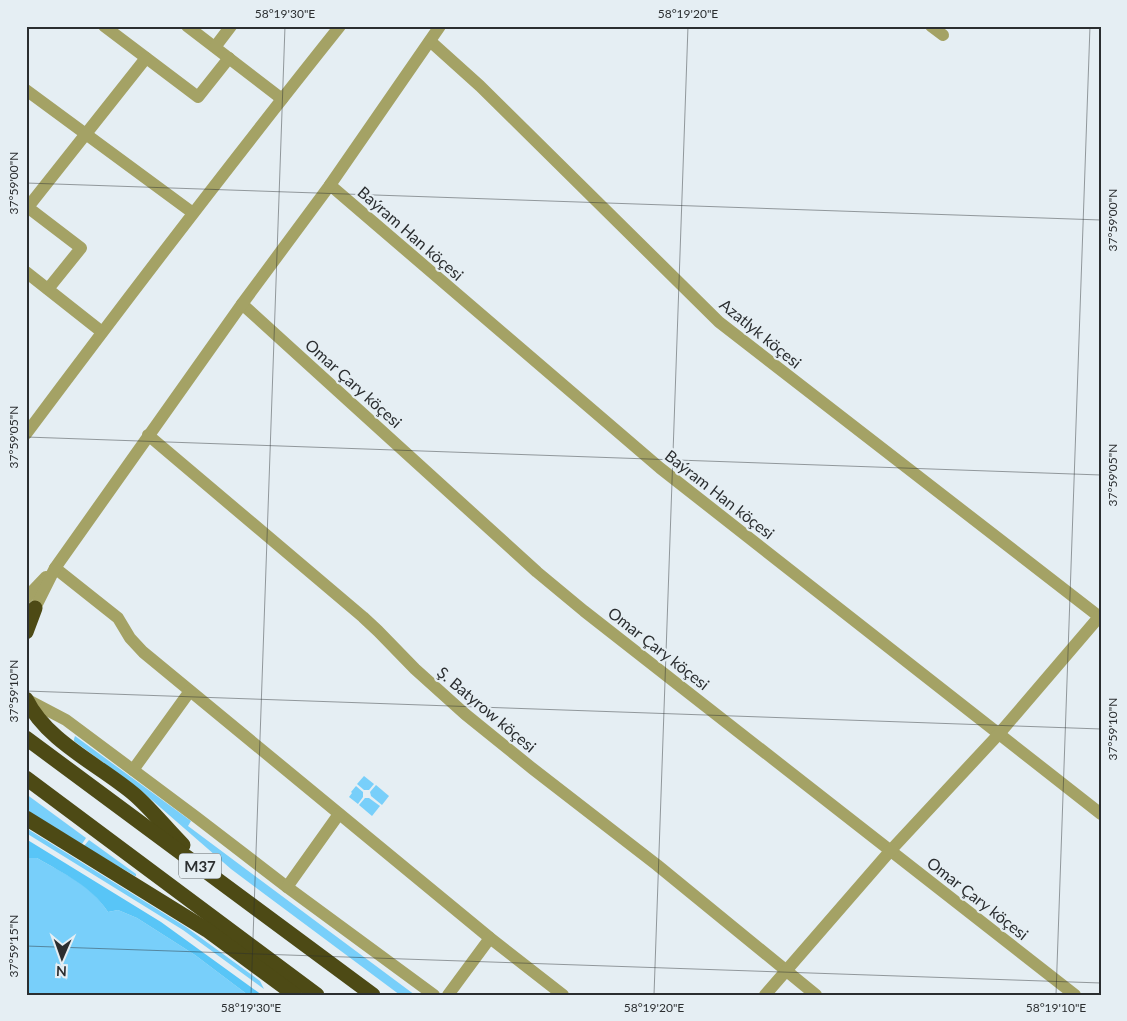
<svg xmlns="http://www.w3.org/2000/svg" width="1127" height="1021" viewBox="0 0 1127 1021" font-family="Lato,sans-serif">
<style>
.green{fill:#78cffa}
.forest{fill:#58c5f7}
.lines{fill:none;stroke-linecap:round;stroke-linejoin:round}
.minor{stroke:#a4a265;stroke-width:12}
.highway{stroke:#4d4a15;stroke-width:15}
.ticks{fill:none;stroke:#2b2e30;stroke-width:1;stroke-opacity:0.45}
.labels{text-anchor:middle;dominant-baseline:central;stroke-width:4.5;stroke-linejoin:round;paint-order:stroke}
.shield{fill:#e5eef3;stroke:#63686a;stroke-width:1}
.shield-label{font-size:15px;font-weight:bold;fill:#2b2e30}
.street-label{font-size:16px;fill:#2b2e30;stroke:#e5eef3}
.neatline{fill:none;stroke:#2b2e30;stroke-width:2}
.ticks-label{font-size:12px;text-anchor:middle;fill:#2b2e30}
</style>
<rect width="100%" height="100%" fill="#e5eef3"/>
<g class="green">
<polygon points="75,736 191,821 188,826 415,995 400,995 231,869 138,788 74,741 74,739"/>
<polygon points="364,776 374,784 369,790 364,790 357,784"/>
<polygon points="376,785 389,796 382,805 371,796 370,792"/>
<polygon points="356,786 363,792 363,797 358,804 349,797 352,793 351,792"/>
<polygon points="26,794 86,838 82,844 26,810"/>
<polygon points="365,798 369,798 380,806 372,816 359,805"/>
<polygon points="26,828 186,927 260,981 264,989 183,930 26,833"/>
<polygon points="89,840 136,874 136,876 135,876 84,846"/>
<path d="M26,856L28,858H37C64,874 90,884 108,912L118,910L137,918L195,955L248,995H26Z"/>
</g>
<path class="forest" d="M26,839L161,922L262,995H248L195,955L137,918L118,910L108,912C90,885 64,874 37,858H28L26,856Z"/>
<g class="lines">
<g class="minor">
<polyline points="104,26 198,97 229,58"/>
<polyline points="187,26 282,99"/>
<polyline points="931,26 943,35"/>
<polyline points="430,41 480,86 719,322 1101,618"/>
<polyline points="215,47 231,26"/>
<polyline points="26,90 193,213"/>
<polyline points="330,185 660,468 1101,814"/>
<polyline points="26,206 81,248 48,289"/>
<polyline points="28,207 146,58"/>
<polyline points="26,272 102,332"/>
<polyline points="242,304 537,572 584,611 1075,995"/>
<path d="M26,434C129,296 233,160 340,26"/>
<polyline points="148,435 363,617 378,631 415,669 465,714 533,769 657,865 816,995"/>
<polyline points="55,568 118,618 130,638 143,652 490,938 563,995"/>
<polyline points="26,598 46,577"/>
<polyline points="29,614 35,608 55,568 242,304 330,185 440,26"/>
<polyline points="26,699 66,720 196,817 287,887 434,995"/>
<polyline points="133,770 190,691"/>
<polyline points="287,887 339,814"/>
<polyline points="448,995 490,938"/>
<polyline points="765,995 891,850 998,735 1099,617"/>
</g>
<g class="highway">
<polyline points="26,632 35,608"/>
<path d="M26,699C47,742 100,765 135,795C152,810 167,829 183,845"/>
<polyline points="26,738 373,995"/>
<polyline points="26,778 317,995"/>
<polyline points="26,818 207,930 295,995"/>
</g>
</g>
<path class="ticks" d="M26,183L1101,220M26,437L1101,475M26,691L1101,729M26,946L1101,983M251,995L285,26M654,995L688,26M1056,995L1090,26"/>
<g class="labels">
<rect class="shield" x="179" y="853.5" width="42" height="25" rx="4"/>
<g class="shield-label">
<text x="200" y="866">M37</text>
</g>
<g class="street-label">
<text transform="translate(411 233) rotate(41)">Baýram Han köçesi</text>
<text transform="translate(761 333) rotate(39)">Azatlyk köçesi</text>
<text transform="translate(354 383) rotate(42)">Omar Çary köçesi</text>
<text transform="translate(720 494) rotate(38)">Baýram Han köçesi</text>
<text transform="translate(659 648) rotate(38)">Omar Çary köçesi</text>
<text transform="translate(487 709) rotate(40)">Ş. Batyrow köçesi</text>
<text transform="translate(978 898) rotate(38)">Omar Çary köçesi</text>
</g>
</g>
<rect width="1127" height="1021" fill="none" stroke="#e5eef3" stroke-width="55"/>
<g transform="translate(62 958) rotate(182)" stroke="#e5eef3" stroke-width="4" paint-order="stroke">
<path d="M0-4L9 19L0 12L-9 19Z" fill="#2b2e30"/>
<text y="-8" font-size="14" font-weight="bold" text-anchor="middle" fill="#2b2e30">N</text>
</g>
<rect x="28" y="28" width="1072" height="966" class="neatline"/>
<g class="ticks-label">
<text x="285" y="18">58°19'30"E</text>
<text x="688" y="18">58°19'20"E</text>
<text transform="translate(14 183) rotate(-90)" y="4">37°59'00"N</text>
<text transform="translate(1113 220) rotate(-90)" y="4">37°59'00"N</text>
<text transform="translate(14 437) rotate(-90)" y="4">37°59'05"N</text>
<text transform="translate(1113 475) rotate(-90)" y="4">37°59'05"N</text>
<text transform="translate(14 691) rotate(-90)" y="4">37°59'10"N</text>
<text transform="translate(1113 729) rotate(-90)" y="4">37°59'10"N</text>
<text transform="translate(14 946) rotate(-90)" y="4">37°59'15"N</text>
<text x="251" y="1012">58°19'30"E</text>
<text x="654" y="1012">58°19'20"E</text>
<text x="1056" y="1012">58°19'10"E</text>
</g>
</svg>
